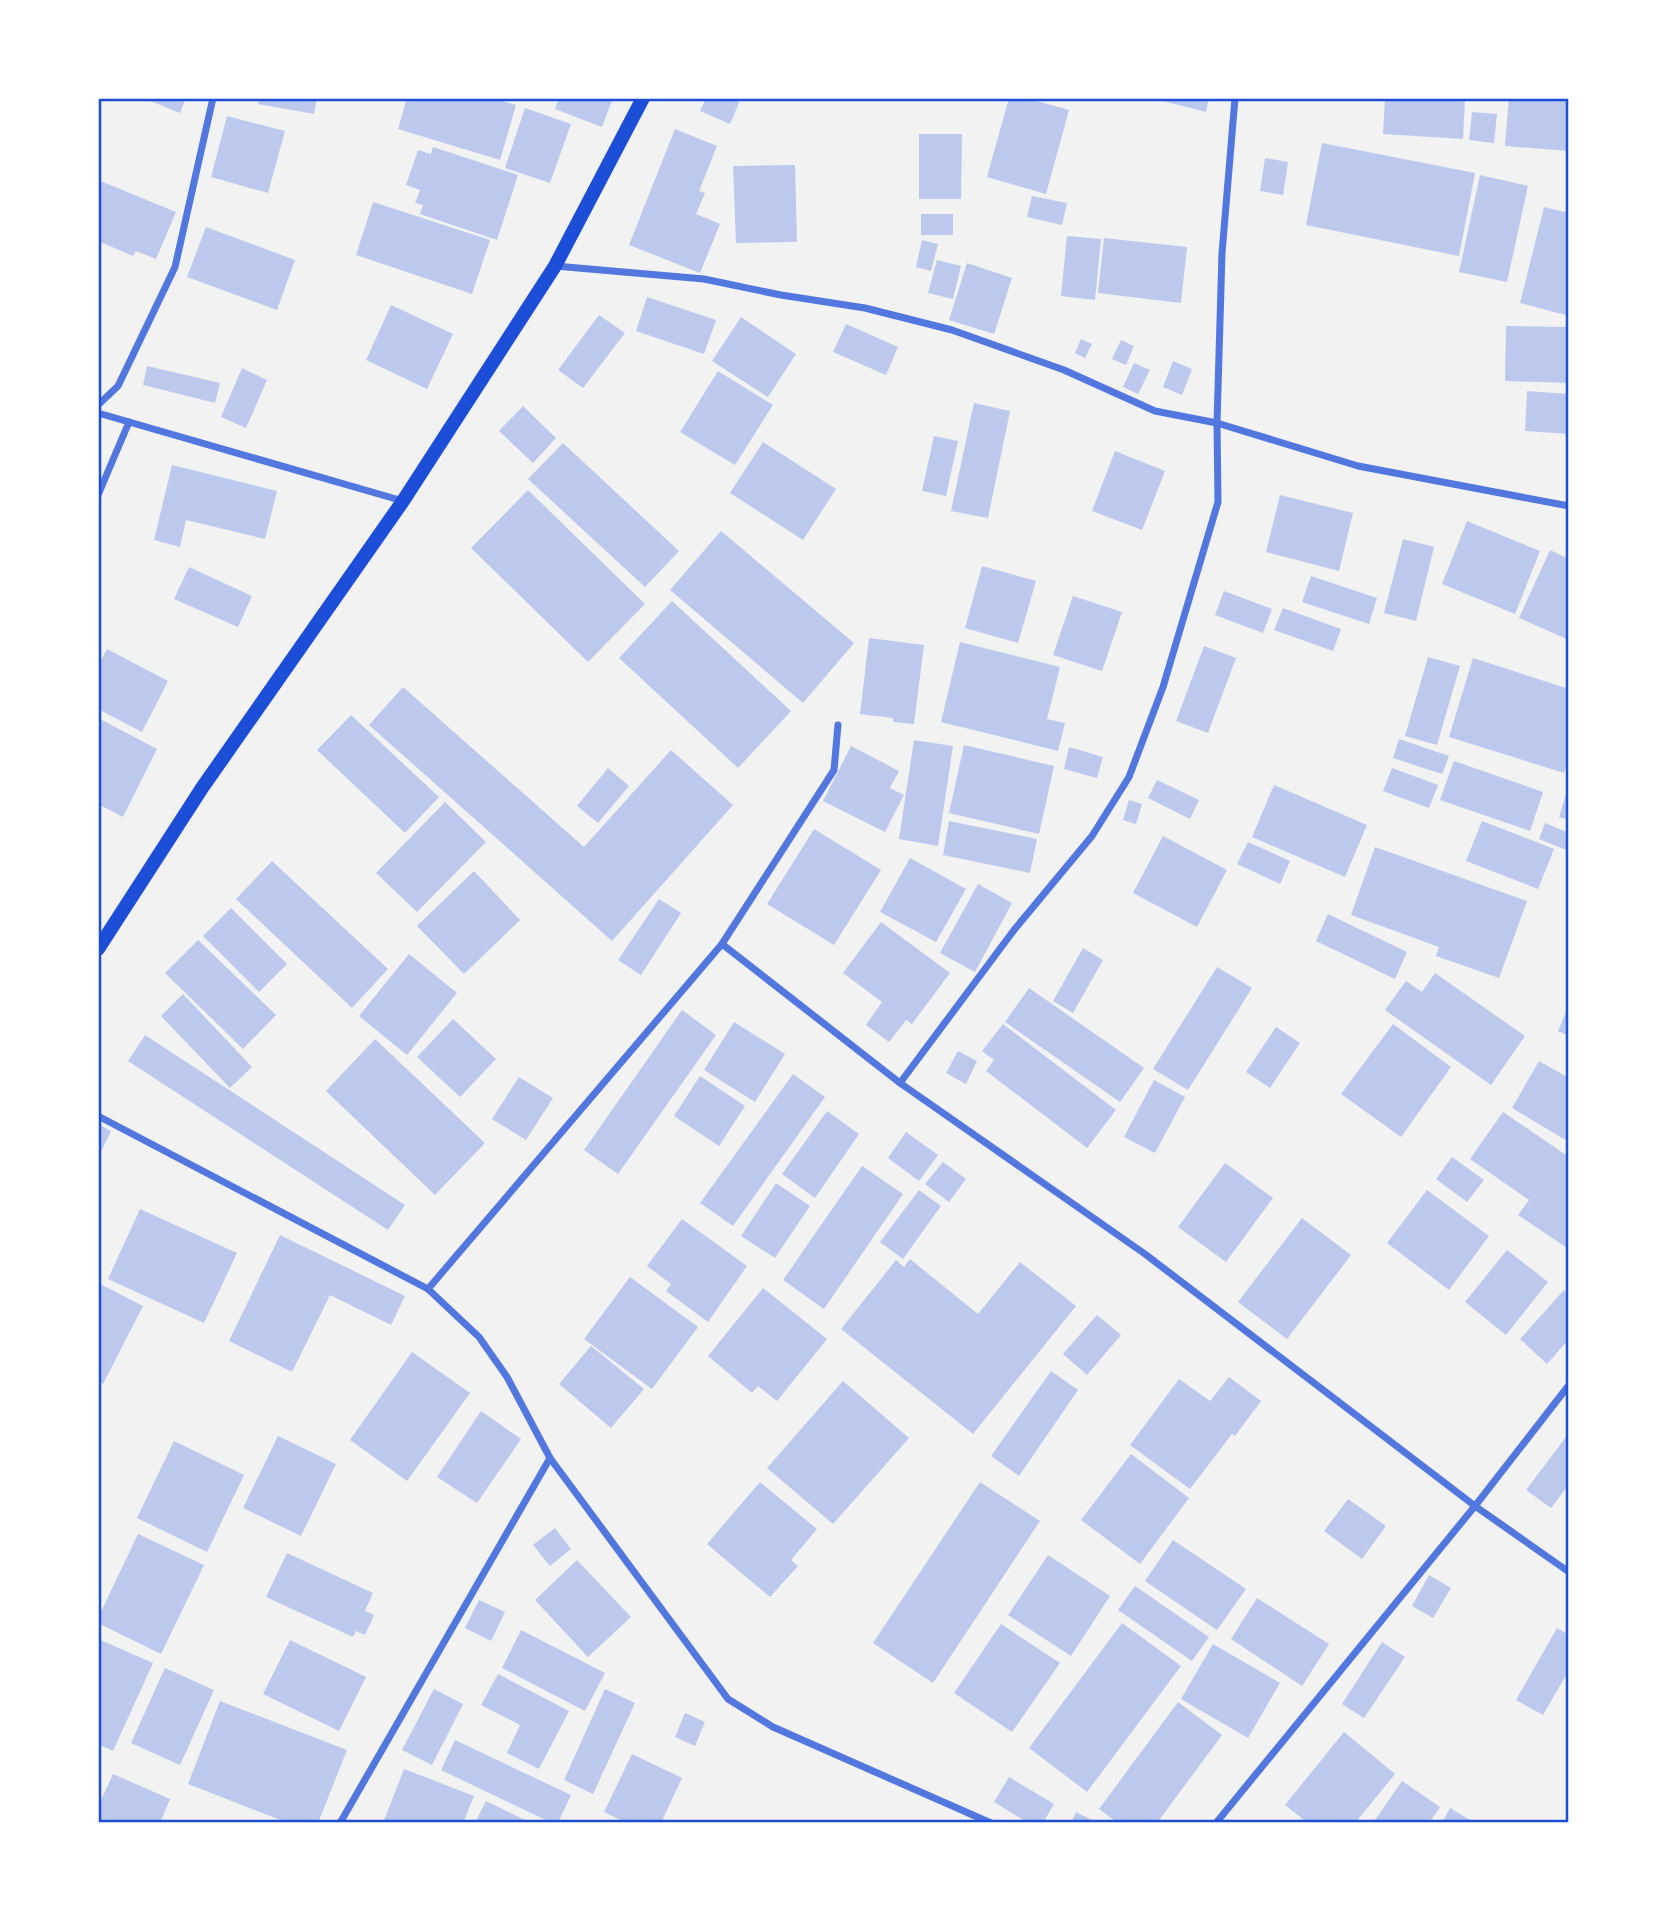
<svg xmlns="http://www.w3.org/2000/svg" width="1667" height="1921" viewBox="0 0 1667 1921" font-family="'Roboto Condensed',sans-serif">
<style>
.building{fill:#bdc9ec}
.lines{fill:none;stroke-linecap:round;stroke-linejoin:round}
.minor{stroke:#5277de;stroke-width:7}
.secondary{stroke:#1d4ed8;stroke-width:14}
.neatline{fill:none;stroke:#1d4ed8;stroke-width:2.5}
</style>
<rect width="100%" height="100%" fill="#f2f2f2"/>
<g class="building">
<polygon points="143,98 186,98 180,113"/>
<polygon points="259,98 317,98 314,114 258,104"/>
<polygon points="407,98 493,98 516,105 500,160 398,129"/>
<polygon points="559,98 613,98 602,127 555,109"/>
<polygon points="706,98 741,98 730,124 700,111"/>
<polygon points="1009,98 1026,98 1069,110 1046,194 987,177"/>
<polygon points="1151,98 1209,98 1206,112"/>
<polygon points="1385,98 1465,98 1463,139 1383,134"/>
<polygon points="1509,98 1569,98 1569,151 1505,146"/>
<polygon points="525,108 571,124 550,183 505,168"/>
<polygon points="1472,112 1497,114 1494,143 1469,140"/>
<polygon points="227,116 285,131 268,193 211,177"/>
<polygon points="675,129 717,146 699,191 705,193 696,214 720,224 700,273 629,245"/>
<polygon points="919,134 962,134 961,199 919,199"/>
<polygon points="1322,143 1475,173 1459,256 1306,225"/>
<polygon points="433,147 518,175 497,240 420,214 423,205 415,203 420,190 406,185 418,150 431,154"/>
<polygon points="1265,158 1288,162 1283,195 1260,191"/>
<polygon points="795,165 797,242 736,243 733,166"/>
<polygon points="1480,175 1528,186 1507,282 1459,272"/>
<polygon points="98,180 176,212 156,259 136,251 133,256 98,241"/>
<polygon points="1032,196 1067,203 1062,225 1027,217"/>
<polygon points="373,202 490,240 472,294 356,255"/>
<polygon points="1544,207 1569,213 1569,316 1520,303"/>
<rect x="921" y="214" width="32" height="21"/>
<polygon points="206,227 295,260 277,310 187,277"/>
<polygon points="1067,236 1101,239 1095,300 1061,296"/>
<polygon points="1104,238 1187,247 1181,303 1098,293"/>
<polygon points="922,240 938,244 931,271 916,267"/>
<polygon points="937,260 961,266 953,299 928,293"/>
<polygon points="967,263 1012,278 994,334 949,320"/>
<polygon points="647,297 716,320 704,354 636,331"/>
<polygon points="391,305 453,334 427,389 366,360"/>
<polygon points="599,315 625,333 583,388 558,370"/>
<polygon points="741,317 796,354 768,397 712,361"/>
<polygon points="846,324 898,347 886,375 833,352"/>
<polygon points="1506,326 1569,327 1569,383 1505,381"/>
<polygon points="1081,339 1092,344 1085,358 1075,353"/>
<polygon points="1121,340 1134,346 1126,365 1112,359"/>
<polygon points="1173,361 1192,369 1182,395 1163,387"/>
<polygon points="1134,363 1150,370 1138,394 1123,387"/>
<polygon points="147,366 220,383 215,403 143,385"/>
<polygon points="242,368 267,380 246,428 221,417"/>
<polygon points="718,371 773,405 735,465 680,432"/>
<polygon points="1527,391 1569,394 1569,434 1525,431"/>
<polygon points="974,403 1010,411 988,518 951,511"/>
<polygon points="523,406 556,438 533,463 499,431"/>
<polygon points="934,436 958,441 946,496 922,491"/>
<polygon points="763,442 836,489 803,540 730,493"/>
<polygon points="563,443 679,551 645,587 528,479"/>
<polygon points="1115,451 1165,471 1142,530 1092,511"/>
<polygon points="172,465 277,491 265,539 186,520 180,547 154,540"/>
<polygon points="528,490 645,604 588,662 471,548"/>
<polygon points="1280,495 1353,513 1339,571 1266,552"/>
<polygon points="1467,521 1540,551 1515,614 1442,584"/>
<polygon points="721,531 854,643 803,703 670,590"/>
<polygon points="1403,539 1434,547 1416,621 1384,613"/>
<polygon points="1550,550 1569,559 1569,640 1519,618"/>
<polygon points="982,566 1036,581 1018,643 965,628"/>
<polygon points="189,567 252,596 238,627 174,599"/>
<polygon points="1311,576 1377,598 1369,624 1302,602"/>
<polygon points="1224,591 1272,609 1263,633 1215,615"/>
<polygon points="1073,596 1122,612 1102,671 1053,655"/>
<polygon points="672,601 791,711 738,768 619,658"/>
<polygon points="1283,608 1341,629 1333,651 1274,630"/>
<polygon points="869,638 924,645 914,724 893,722 893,718 860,714"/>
<polygon points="960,642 1060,667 1047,719 1065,723 1058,751 941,722"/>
<polygon points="1204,646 1236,658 1208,733 1176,721"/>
<polygon points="107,649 168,681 142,732 98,709 98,666"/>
<polygon points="1428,657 1460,666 1437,745 1405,736"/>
<polygon points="1473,658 1569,689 1569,758 1564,773 1449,737"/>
<polygon points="403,687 584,847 671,750 733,805 612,941 369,725"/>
<polygon points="351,715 439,797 405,833 317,750"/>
<polygon points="98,718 157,749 123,817 98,804"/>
<polygon points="1399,739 1449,756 1442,774 1393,758"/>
<polygon points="914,740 953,746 938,846 899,839"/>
<polygon points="964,745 1054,766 1039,834 949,813"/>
<polygon points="851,746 899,771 890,788 904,795 885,832 823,801"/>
<polygon points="1069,747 1103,757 1097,778 1064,769"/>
<polygon points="1454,761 1543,792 1530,831 1440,800"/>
<polygon points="608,768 629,786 598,823 577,806"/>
<polygon points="1392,768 1438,785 1429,808 1383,791"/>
<polygon points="1157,780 1199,800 1190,819 1148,798"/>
<polygon points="1274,785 1367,825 1345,877 1252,837"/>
<polygon points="1568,788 1569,788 1569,820 1559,817"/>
<polygon points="1129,800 1142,804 1136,824 1123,820"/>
<polygon points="445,802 486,842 417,912 376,873"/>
<polygon points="949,821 1037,839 1030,873 943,855"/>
<polygon points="1482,821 1554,849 1538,889 1466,861"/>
<polygon points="1545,823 1569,833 1569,851 1539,839"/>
<polygon points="814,829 881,870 834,945 767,904"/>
<polygon points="1163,836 1227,870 1197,927 1133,893"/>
<polygon points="1248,842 1290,861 1280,884 1237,864"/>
<polygon points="1375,847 1527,901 1499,978 1436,956 1439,947 1351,915"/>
<polygon points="910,858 966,889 936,942 880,912"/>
<polygon points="272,861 388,969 352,1008 236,899"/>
<polygon points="474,871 520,920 464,974 417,926"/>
<polygon points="978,884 1012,903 975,972 940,953"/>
<polygon points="659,899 681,913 641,975 618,960"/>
<polygon points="231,908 287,964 259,992 203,936"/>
<polygon points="1328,914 1407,952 1395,979 1316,941"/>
<polygon points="881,922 950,973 912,1024 906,1020 889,1042 866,1025 882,1002 843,973"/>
<polygon points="198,940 276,1015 243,1049 165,973"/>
<polygon points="1083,948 1103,960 1073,1013 1053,1001"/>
<polygon points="409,954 457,993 407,1055 359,1016"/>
<polygon points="1217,967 1252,988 1188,1090 1153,1069"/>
<polygon points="1435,973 1525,1036 1491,1085 1385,1010 1406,981 1422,992"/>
<polygon points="1029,988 1144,1068 1120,1102 1005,1022"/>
<polygon points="183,994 252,1067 230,1088 161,1016"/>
<polygon points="1569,1005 1569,1036 1558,1031"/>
<polygon points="682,1010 716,1035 618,1174 584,1150"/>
<polygon points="453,1019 496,1059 460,1097 417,1057"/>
<polygon points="734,1022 785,1054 755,1102 704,1070"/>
<polygon points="1003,1024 1116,1110 1087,1148 986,1071 994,1060 982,1051"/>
<polygon points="1393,1024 1451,1067 1401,1137 1341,1094"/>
<polygon points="1276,1027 1300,1043 1270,1088 1246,1072"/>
<polygon points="145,1035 405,1205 388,1230 128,1061"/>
<polygon points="375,1039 485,1143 435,1195 326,1091"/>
<polygon points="958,1051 977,1061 966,1084 946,1073"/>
<polygon points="1539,1061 1569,1078 1569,1142 1512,1108"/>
<polygon points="793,1074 825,1097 733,1226 700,1203"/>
<polygon points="700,1076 745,1106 719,1146 674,1116"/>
<polygon points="519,1077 553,1098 526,1140 492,1119"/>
<polygon points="1154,1080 1185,1097 1155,1153 1124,1137"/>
<polygon points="827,1111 859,1134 815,1198 782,1174"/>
<polygon points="1503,1112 1569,1157 1569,1244 1567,1248 1518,1215 1529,1200 1470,1159"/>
<polygon points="98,1124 111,1131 98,1158"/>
<polygon points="906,1132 938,1155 919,1181 888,1158"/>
<polygon points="1452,1157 1484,1180 1467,1202 1436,1179"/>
<polygon points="943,1162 966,1179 949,1202 925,1184"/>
<polygon points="1225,1163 1273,1198 1226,1262 1178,1227"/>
<polygon points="862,1166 903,1194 824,1309 783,1280"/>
<polygon points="776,1183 810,1206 775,1258 741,1236"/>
<polygon points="919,1190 941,1206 903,1259 880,1242"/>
<polygon points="1427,1190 1489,1236 1449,1290 1387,1243"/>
<polygon points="140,1209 237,1253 204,1323 108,1279"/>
<polygon points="1302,1218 1351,1255 1287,1339 1238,1302"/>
<polygon points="682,1219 747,1266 708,1322 666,1291 671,1284 647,1266"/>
<polygon points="280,1235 405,1296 391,1325 330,1295 292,1372 229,1341"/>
<polygon points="1507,1250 1548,1282 1506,1335 1465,1302"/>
<polygon points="910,1259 978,1314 1020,1262 1076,1306 973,1434 841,1329 896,1260 904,1267"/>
<polygon points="630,1277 698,1327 652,1389 584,1339"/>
<polygon points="98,1283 143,1306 103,1384 98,1381"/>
<polygon points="763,1288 827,1339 777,1401 758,1386 752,1393 708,1356"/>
<polygon points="1564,1290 1569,1295 1569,1339 1547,1364 1520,1339"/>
<polygon points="1097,1315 1121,1335 1087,1375 1063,1354"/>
<polygon points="591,1346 644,1389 611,1428 559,1384"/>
<polygon points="412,1352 470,1393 407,1481 350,1440"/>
<polygon points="1051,1371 1078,1390 1019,1476 991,1456"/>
<polygon points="1229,1377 1261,1401 1235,1436 1232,1434 1190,1489 1130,1445 1179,1379 1210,1401"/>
<polygon points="843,1381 909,1438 833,1524 767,1468"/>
<polygon points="481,1411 521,1439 477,1503 437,1477"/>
<polygon points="1569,1433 1569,1484 1551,1508 1526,1490"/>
<polygon points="278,1436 336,1464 301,1536 243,1508"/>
<polygon points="174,1441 244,1475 207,1552 137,1518"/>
<polygon points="1131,1454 1189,1498 1140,1564 1081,1520"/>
<polygon points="760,1482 817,1529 791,1560 798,1566 770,1597 707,1544"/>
<polygon points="980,1482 1040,1521 933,1683 873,1643"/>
<polygon points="1348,1499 1386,1526 1362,1559 1324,1531"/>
<polygon points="555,1528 571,1549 550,1566 533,1545"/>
<polygon points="138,1534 204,1565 161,1654 98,1623 98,1618"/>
<polygon points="1173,1540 1246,1589 1217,1630 1145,1581"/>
<polygon points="287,1553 373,1593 365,1611 374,1615 365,1635 356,1631 353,1637 266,1597"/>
<polygon points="1048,1555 1110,1596 1071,1656 1008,1615"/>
<polygon points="577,1560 631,1617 588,1657 535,1600"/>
<polygon points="1429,1575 1451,1588 1433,1618 1412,1606"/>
<polygon points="1135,1586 1209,1637 1192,1661 1118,1610"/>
<polygon points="1257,1598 1329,1644 1302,1686 1231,1639"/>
<polygon points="479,1600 505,1612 491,1641 465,1628"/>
<polygon points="1122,1623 1181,1666 1087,1792 1029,1748"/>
<polygon points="1001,1624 1060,1663 1012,1732 954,1693"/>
<polygon points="1557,1628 1569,1635 1569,1670 1543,1715 1516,1700"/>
<polygon points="521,1630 605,1673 585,1711 502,1668"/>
<polygon points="98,1639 153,1663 113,1751 98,1744"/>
<polygon points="290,1640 366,1677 339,1731 263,1694"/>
<polygon points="1382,1642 1405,1657 1364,1718 1342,1704"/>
<polygon points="1213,1644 1280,1683 1248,1738 1181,1699"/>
<polygon points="165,1668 214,1690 180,1765 131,1743"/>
<polygon points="498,1674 569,1711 539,1769 507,1753 520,1725 481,1705"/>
<polygon points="434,1689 463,1704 432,1765 402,1750"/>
<polygon points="605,1689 635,1703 593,1794 564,1780"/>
<polygon points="220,1701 347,1750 318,1823 288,1823 188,1784"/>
<polygon points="1178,1702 1222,1735 1157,1823 1118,1823 1099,1809"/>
<polygon points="685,1713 705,1722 695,1746 675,1737"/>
<polygon points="1344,1732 1395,1774 1355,1823 1308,1823 1285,1805"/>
<polygon points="455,1740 571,1795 558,1823 552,1823 441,1770"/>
<polygon points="632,1754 682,1778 661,1823 627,1823 604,1812"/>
<polygon points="404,1769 474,1796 463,1823 383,1823"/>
<polygon points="113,1774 170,1799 160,1823 98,1823 98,1807"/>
<polygon points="1009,1777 1054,1804 1043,1823 1028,1823 994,1802"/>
<polygon points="1402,1781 1440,1807 1429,1823 1373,1823"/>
<polygon points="486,1801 531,1823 475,1823"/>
<polygon points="1450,1808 1475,1823 1442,1823"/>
<polygon points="1076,1812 1098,1823 1071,1823"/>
</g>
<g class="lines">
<g class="minor">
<polyline points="555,266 704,279 781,295 865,308 952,330 1064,370 1155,411 1217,423 1358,466 1569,506"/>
<polyline points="98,405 118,386 175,267 213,98"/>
<polyline points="98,413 403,501"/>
<polyline points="98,495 129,422"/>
<polyline points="722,944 900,1083 1145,1254 1475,1506 1569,1572"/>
<polyline points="900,1083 1014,930 1092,836 1129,777 1163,687 1218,502 1217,423 1222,253 1235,98"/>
<polyline points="98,1116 428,1289 479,1337 507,1377 550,1458 728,1699 773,1727 991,1823"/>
<polyline points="428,1289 722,944 834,770 838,725"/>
<polyline points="340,1823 550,1458"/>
<polyline points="1216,1823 1475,1506 1569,1385"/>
</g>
<polyline class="secondary" points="98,949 202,788 403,501 555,266 643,98"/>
</g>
<rect width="1667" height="1921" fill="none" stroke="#ffffff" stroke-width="200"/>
<rect x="100" y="100" width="1467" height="1721" class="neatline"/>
</svg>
